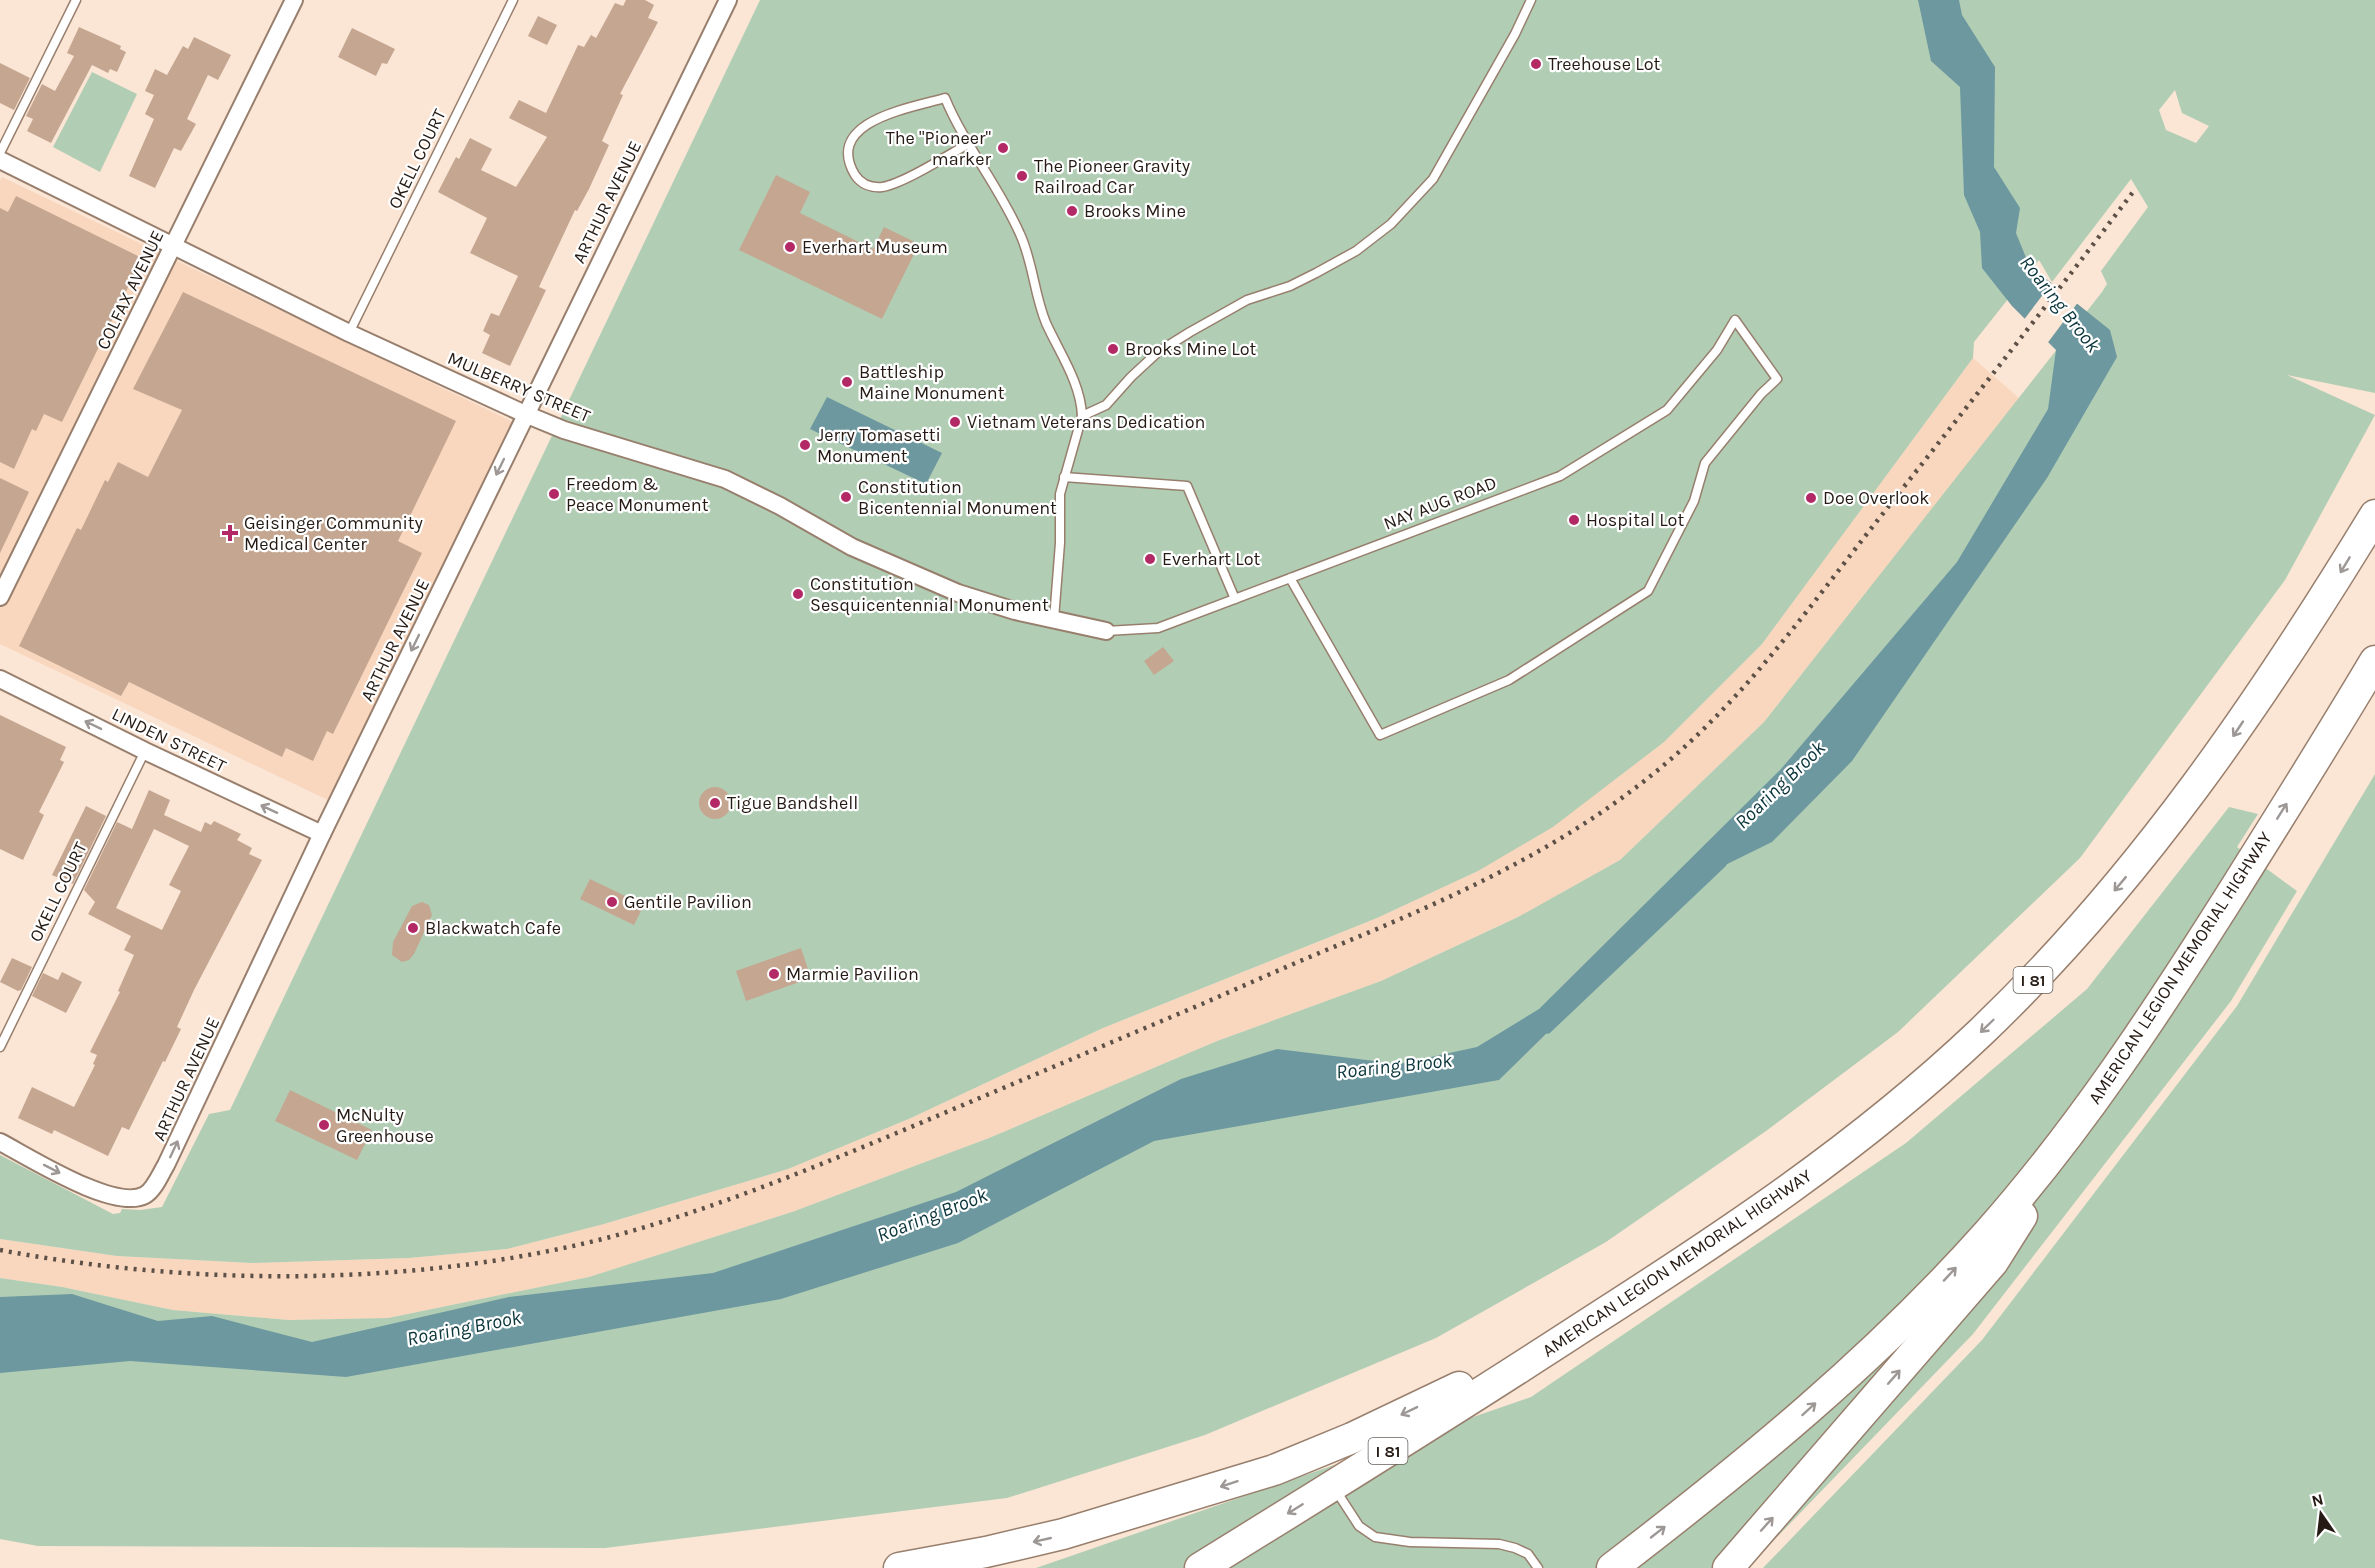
<svg xmlns="http://www.w3.org/2000/svg" width="2375" height="1568" viewBox="0 0 2375 1568" font-family="Karla,sans-serif">
<style>
.built{fill:#f9d7be}
.green{fill:#b1ceb5;fill-rule:evenodd}
.water{fill:#6e989f}
.pier{fill:#fbe5d5}
.lines{fill:none;stroke-linecap:round;stroke-linejoin:round}
.stream{stroke:#6e989f;stroke-width:7}
.building{fill:#c5a791;fill-rule:evenodd}
.service-casing{stroke:#987f6d;stroke-width:11}
.minor-casing{stroke:#987f6d;stroke-width:20}
.motorway-casing{stroke:#987f6d;stroke-width:33}
.service{stroke:#fff;stroke-width:8}
.minor{stroke:#fff;stroke-width:16}
.motorway{stroke:#fff;stroke-width:30}
.rail{stroke:#5d5047;stroke-width:4.5;stroke-dasharray:3 6;stroke-linecap:butt}
.oneway{stroke:#9d9895}
.poi-dot{fill:#b32965;stroke:#fff;stroke-width:2}
.labels{text-anchor:middle;dominant-baseline:central;stroke-width:4.5;stroke-linejoin:round;paint-order:stroke}
.shield{fill:#fff;stroke:#665f5a;stroke-width:1.5}
.shield-label{font-size:16px;font-weight:bold;fill:#251b14}
.poi-label{font-size:18px;fill:#251b14;stroke:#fff;text-anchor:start}
.street-label{font-size:18px;fill:#251b14;stroke:#fff}
.water-label{font-size:20px;font-style:italic;fill:#0a353b;stroke:#fff}
</style>
<rect width="100%" height="100%" fill="#fbe5d5"/>
<g class="built">
<polygon points="2,177 515,423 328,800 0,644 0,181"/>
<polygon points="1973,358 2020,399 1764,722 1620,860 1524,914 1381,981 1217,1041 989,1138 792,1212 589,1277 388,1318 289,1320 173,1310 62,1287 0,1278 0,1239 117,1256 252,1263 409,1258 507,1249 604,1224 788,1169 911,1118 1103,1028 1377,918 1478,871 1762,643"/>
</g>
<g class="green">
<path d="M760,0H2375V393L2287,375L2375,415L2285,580L2080,858L1898,1032L1766,1131L1606,1242L1436,1338L1205,1435L1007,1498L605,1548L38,1546L0,1539V1278L62,1287L173,1310L289,1320L388,1318L589,1277L792,1212L989,1138L1217,1041L1381,981L1518,917L1620,860L1764,722L2102,292L2107,284L2101,271L2148,207L2131,179L2052,282L2039,260L1974,342L1973,358L1762,644L1664,742L1553,827L1478,871L1377,918L1103,1028L911,1118L788,1169L604,1224L507,1249L409,1258L252,1263L117,1256L0,1239V1155L113,1214L120,1213L122,1209L140,1210L162,1207L209,1114L230,1110ZM2175,90L2182,113L2209,126L2196,143L2166,130L2159,110Z"/>
<polygon points="92,72 137,94 100,172 53,147"/>
<polygon points="2375,774 2375,1568 1763,1568 1982,1340 2237,1006"/>
<polygon points="2229,807 2258,814 2237,847 2297,891 2231,1001 1973,1334 1747,1568 1036,1568 1531,1397 1906,1143 2087,989"/>
</g>
<g class="water">
<polygon points="1918,0 1959,0 1962,15 1995,67 1994,167 2020,208 2016,233 2029,265 2110,330 2117,357 2047,478 1852,761 1772,842 1711,872 1499,1080 1154,1141 958,1243 781,1299 346,1377 130,1361 0,1373 0,1297 72,1294 158,1321 212,1316 312,1342 509,1297 713,1273 956,1192 1181,1079 1277,1049 1399,1064 1477,1047 1539,1009 1781,769 1957,562 2048,409 2056,350 2012,306 1982,268 1980,232 1964,195 1960,87 1931,61"/>
<polygon points="827,397 942,453 926,484 810,429"/>
</g>
<polygon class="pier" points="2054,280 2079,301 2046,345 2023,321"/>
<g class="lines">
<polyline class="stream" points="1548,1030 1723,864"/>
</g>
<g class="building">
<polygon points="626,0 645,0 654,5 648,18 658,22 620,94 623,95 602,141 609,145 589,189 577,211 575,210 539,287 546,290 510,366 482,353 490,335 483,331 491,313 499,316 518,276 470,253 487,218 438,192 456,157 459,159 470,138 492,149 481,170 516,187 547,137 509,118 519,100 546,113 578,45 584,47 591,35 596,38 615,3 623,6"/>
<polygon points="538,16 557,25 547,45 528,36"/>
<polygon points="79,27 121,46 120,49 126,52 117,72 110,69 108,73 92,65 51,143 27,131 33,119 26,116 42,84 55,91 74,56 67,53"/>
<polygon points="352,28 395,49 387,64 382,63 376,76 338,57"/>
<polygon points="194,37 231,55 218,80 208,75 187,119 196,124 181,151 174,148 155,188 129,176 154,119 145,114 154,95 145,91 155,69 167,75 183,46 188,49"/>
<polygon points="0,63 30,78 14,110 0,103"/>
<polygon points="776,175 810,192 800,213 873,249 884,227 919,244 882,319 739,250"/>
<polygon points="16,196 138,256 140,263 62,422 44,414 36,431 32,429 14,469 0,462 0,208 8,212"/>
<polygon points="183,292 456,421 398,541 422,553 333,734 327,731 313,761 286,748 282,757 129,682 121,696 19,646 77,528 81,530 105,480 108,482 118,462 148,477 182,410 133,389"/>
<polygon points="0,478 29,492 0,553"/>
<polygon points="1163,647 1174,661 1154,675 1144,661"/>
<polygon points="0,715 66,747 60,760 64,762 39,812 44,815 23,860 0,849"/>
<circle cx="715" cy="803" r="16"/>
<path d="M149,790L170,800L164,815L201,832L205,822L211,825L214,821L241,834L237,840L252,848L249,854L262,860L194,990L177,1027L181,1029L165,1062L163,1061L129,1130L122,1127L108,1156L54,1130L52,1134L18,1118L32,1087L74,1107L95,1065L93,1064L97,1055L90,1052L120,992L118,991L134,955L124,950L131,936L88,914L95,902L84,890L117,822L132,829ZM154,829L189,846L169,885L181,891L162,930L116,908Z"/>
<polygon points="86,806 106,816 73,884 52,875"/>
<polygon points="590,879 644,905 634,925 580,899"/>
<polygon points="422,902 429,905 432,915 414,954 409,960 402,962 392,955 393,942 412,906"/>
<polygon points="801,948 811,978 746,1001 736,971"/>
<polygon points="12,958 32,967 21,990 18,991 0,982"/>
<polygon points="62,972 82,982 66,1013 32,996 43,973 58,980"/>
<polygon points="290,1090 372,1130 357,1160 275,1121"/>
</g>
<g class="lines">
<defs>
<g id="service">
<path d="M968,144C948,155 903,184 882,187C871,188 861,184 855,175C823,121 911,108 945,98C965,146 999,186 1020,234C1033,262 1034,294 1046,323C1059,352 1081,383 1082,416L1060,494V543L1054,619"/>
<polyline points="0,153 76,0"/>
<polyline points="349,333 513,0"/>
<polyline points="1082,416 1106,405 1131,377 1158,352 1190,332 1247,300 1290,286 1316,273 1356,251 1391,224 1433,179 1515,34 1531,0"/>
<polyline points="1064,477 1187,486 1235,599"/>
<polyline points="1106,631 1158,628 1560,476 1667,410 1717,350 1735,320 1777,379 1761,394 1705,463 1694,501 1648,591 1509,680 1380,735 1290,578"/>
<polyline points="0,1047 145,751"/>
<polyline points="1335,1489 1359,1526 1375,1537 1410,1542 1499,1544 1515,1548 1528,1554 1538,1568"/>
</g>
<g id="minor">
<polyline points="0,160 349,333 525,414 564,430 725,479 780,506 852,547 958,593 1015,611 1106,631"/>
<polyline points="0,597 294,0"/>
<polyline points="0,679 145,751 322,834"/>
<path d="M0,1142C29,1157 115,1212 145,1195C154,1190 160,1175 166,1165L322,834L728,0"/>
</g>
<g id="motorway">
<polyline points="899,1568 986,1552 1063,1534 1274,1470 1352,1438 1459,1387"/>
<path d="M1200,1568C1328,1489 1455,1410 1581,1328C1722,1238 1860,1147 1981,1032C2140,880 2261,702 2375,515"/>
<path d="M1612,1568C1745,1466 1876,1359 1988,1233C2080,1129 2156,1013 2230,896C2279,818 2328,740 2375,661"/>
<polyline points="1728,1568 1993,1262 2022,1216"/>
</g>
</defs>
<use href="#service" class="service-casing"/>
<use href="#minor" class="minor-casing"/>
<use href="#motorway" class="motorway-casing"/>
<use href="#service" class="service"/>
<use href="#minor" class="minor"/>
<use href="#motorway" class="motorway"/>
<path class="rail" d="M0,1250C196,1287 421,1287 614,1236C716,1208 813,1168 911,1127C1008,1086 1105,1045 1202,1004C1248,984 1294,963 1341,944C1462,894 1581,840 1680,751C1755,684 1815,600 1877,521C1963,412 2049,303 2133,192"/>
</g>
<defs><path id="oneway-shaft" d="M-6 0H5M1.5-3L5.5 0L1.5 3" fill="none" stroke-width="1.6" stroke-linecap="round" stroke-linejoin="round" transform="scale(1.5)"/></defs>
<g class="oneway">
<use href="#oneway-shaft" transform="translate(500 467) rotate(116)"/>
<use href="#oneway-shaft" transform="translate(2345 565) rotate(121)"/>
<use href="#oneway-shaft" transform="translate(415 643) rotate(116)"/>
<use href="#oneway-shaft" transform="translate(93 725) rotate(-154)"/>
<use href="#oneway-shaft" transform="translate(2238 729) rotate(124)"/>
<use href="#oneway-shaft" transform="translate(269 809) rotate(-155)"/>
<use href="#oneway-shaft" transform="translate(2282 811) rotate(-58)"/>
<use href="#oneway-shaft" transform="translate(2120 884) rotate(130)"/>
<use href="#oneway-shaft" transform="translate(1987 1026) rotate(136)"/>
<use href="#oneway-shaft" transform="translate(174 1149) rotate(-65)"/>
<use href="#oneway-shaft" transform="translate(52 1169) rotate(27)"/>
<use href="#oneway-shaft" transform="translate(1950 1274) rotate(-47)"/>
<use href="#oneway-shaft" transform="translate(1894 1377) rotate(-49)"/>
<use href="#oneway-shaft" transform="translate(1809 1409) rotate(-42)"/>
<use href="#oneway-shaft" transform="translate(1409 1411) rotate(154)"/>
<use href="#oneway-shaft" transform="translate(1229 1484) rotate(162)"/>
<use href="#oneway-shaft" transform="translate(1295 1509) rotate(148)"/>
<use href="#oneway-shaft" transform="translate(1767 1524) rotate(-48)"/>
<use href="#oneway-shaft" transform="translate(1658 1532) rotate(-38)"/>
<use href="#oneway-shaft" transform="translate(1042 1540) rotate(167)"/>
</g>
<g class="poi-dot">
<circle cx="1536" cy="64" r="6"/>
<circle cx="1003" cy="148" r="6"/>
<circle cx="1022" cy="176" r="6"/>
<circle cx="1072" cy="211" r="6"/>
<circle cx="790" cy="247" r="6"/>
<circle cx="1113" cy="349" r="6"/>
<circle cx="847" cy="382" r="6"/>
<circle cx="955" cy="422" r="6"/>
<circle cx="805" cy="445" r="6"/>
<circle cx="554" cy="494" r="6"/>
<circle cx="846" cy="497" r="6"/>
<circle cx="1811" cy="498" r="6"/>
<circle cx="1574" cy="520" r="6"/>
<path d="M227 524h6v6h6v6h-6v6h-6v-6h-6v-6h6z"/>
<circle cx="1150" cy="559" r="6"/>
<circle cx="798" cy="594" r="6"/>
<circle cx="715" cy="803" r="6"/>
<circle cx="612" cy="902" r="6"/>
<circle cx="413" cy="928" r="6"/>
<circle cx="774" cy="974" r="6"/>
<circle cx="324" cy="1125" r="6"/>
</g>
<g class="labels">
<g class="shield">
<rect x="2013.5" y="967" width="39" height="26" rx="4.5"/>
<rect x="1368.5" y="1438" width="39" height="26" rx="4.5"/>
</g>
<g class="shield-label">
<text x="2033" y="980">I 81</text>
<text x="1388" y="1451">I 81</text>
</g>
<g class="poi-label">
<text x="1548" y="64">Treehouse Lot</text>
<text x="991" y="138" text-anchor="end">The "Pioneer"<tspan x="991" dy="21">marker</tspan></text>
<text x="1034" y="166">The Pioneer Gravity<tspan x="1034" dy="21">Railroad Car</tspan></text>
<text x="1084" y="211">Brooks Mine</text>
<text x="802" y="247">Everhart Museum</text>
<text x="1125" y="349">Brooks Mine Lot</text>
<text x="859" y="372">Battleship<tspan x="859" dy="21">Maine Monument</tspan></text>
<text x="967" y="422">Vietnam Veterans Dedication</text>
<text x="817" y="435">Jerry Tomasetti<tspan x="817" dy="21">Monument</tspan></text>
<text x="566" y="484">Freedom &amp;<tspan x="566" dy="21">Peace Monument</tspan></text>
<text x="858" y="487">Constitution<tspan x="858" dy="21">Bicentennial Monument</tspan></text>
<text x="1823" y="498">Doe Overlook</text>
<text x="1586" y="520">Hospital Lot</text>
<text x="244" y="523">Geisinger Community<tspan x="244" dy="21">Medical Center</tspan></text>
<text x="1162" y="559">Everhart Lot</text>
<text x="810" y="584">Constitution<tspan x="810" dy="21">Sesquicentennial Monument</tspan></text>
<text x="727" y="803">Tigue Bandshell</text>
<text x="624" y="902">Gentile Pavilion</text>
<text x="425" y="928">Blackwatch Cafe</text>
<text x="786" y="974">Marmie Pavilion</text>
<text x="336" y="1115">McNulty<tspan x="336" dy="21">Greenhouse</tspan></text>
</g>
<g class="street-label">
<text transform="translate(417 159) rotate(-64)">OKELL COURT</text>
<text transform="translate(607 202) rotate(-64)">ARTHUR AVENUE</text>
<text transform="translate(130 290) rotate(-64)">COLFAX AVENUE</text>
<text transform="translate(519 387) rotate(23)">MULBERRY STREET</text>
<text transform="translate(1440 503) rotate(-21)">NAY AUG ROAD</text>
<text transform="translate(395 640) rotate(-64)">ARTHUR AVENUE</text>
<text transform="translate(169 740) rotate(26)">LINDEN STREET</text>
<text transform="translate(58 892) rotate(-64)">OKELL COURT</text>
<text transform="translate(2180 968) rotate(-57)">AMERICAN LEGION MEMORIAL HIGHWAY</text>
<text transform="translate(186 1079) rotate(-65)">ARTHUR AVENUE</text>
<text transform="translate(1677 1263) rotate(-34)">AMERICAN LEGION MEMORIAL HIGHWAY</text>
</g>
<g class="water-label">
<text transform="translate(2060 304) rotate(52)">Roaring Brook</text>
<text transform="translate(1780 785) rotate(-44)">Roaring Brook</text>
<text transform="translate(1394 1066) rotate(-6)">Roaring Brook</text>
<text transform="translate(932 1215) rotate(-21)">Roaring Brook</text>
<text transform="translate(464 1328) rotate(-11)">Roaring Brook</text>
</g>
</g>
<g transform="translate(2321 1514) rotate(346)" stroke="#ffffff" stroke-width="4.5" paint-order="stroke">
<path d="M0-4.5L10 22L0 15L-10 22Z" fill="#251b14"/>
<text y="-9" font-size="16" font-weight="bold" text-anchor="middle" fill="#251b14">N</text>
</g>
</svg>
